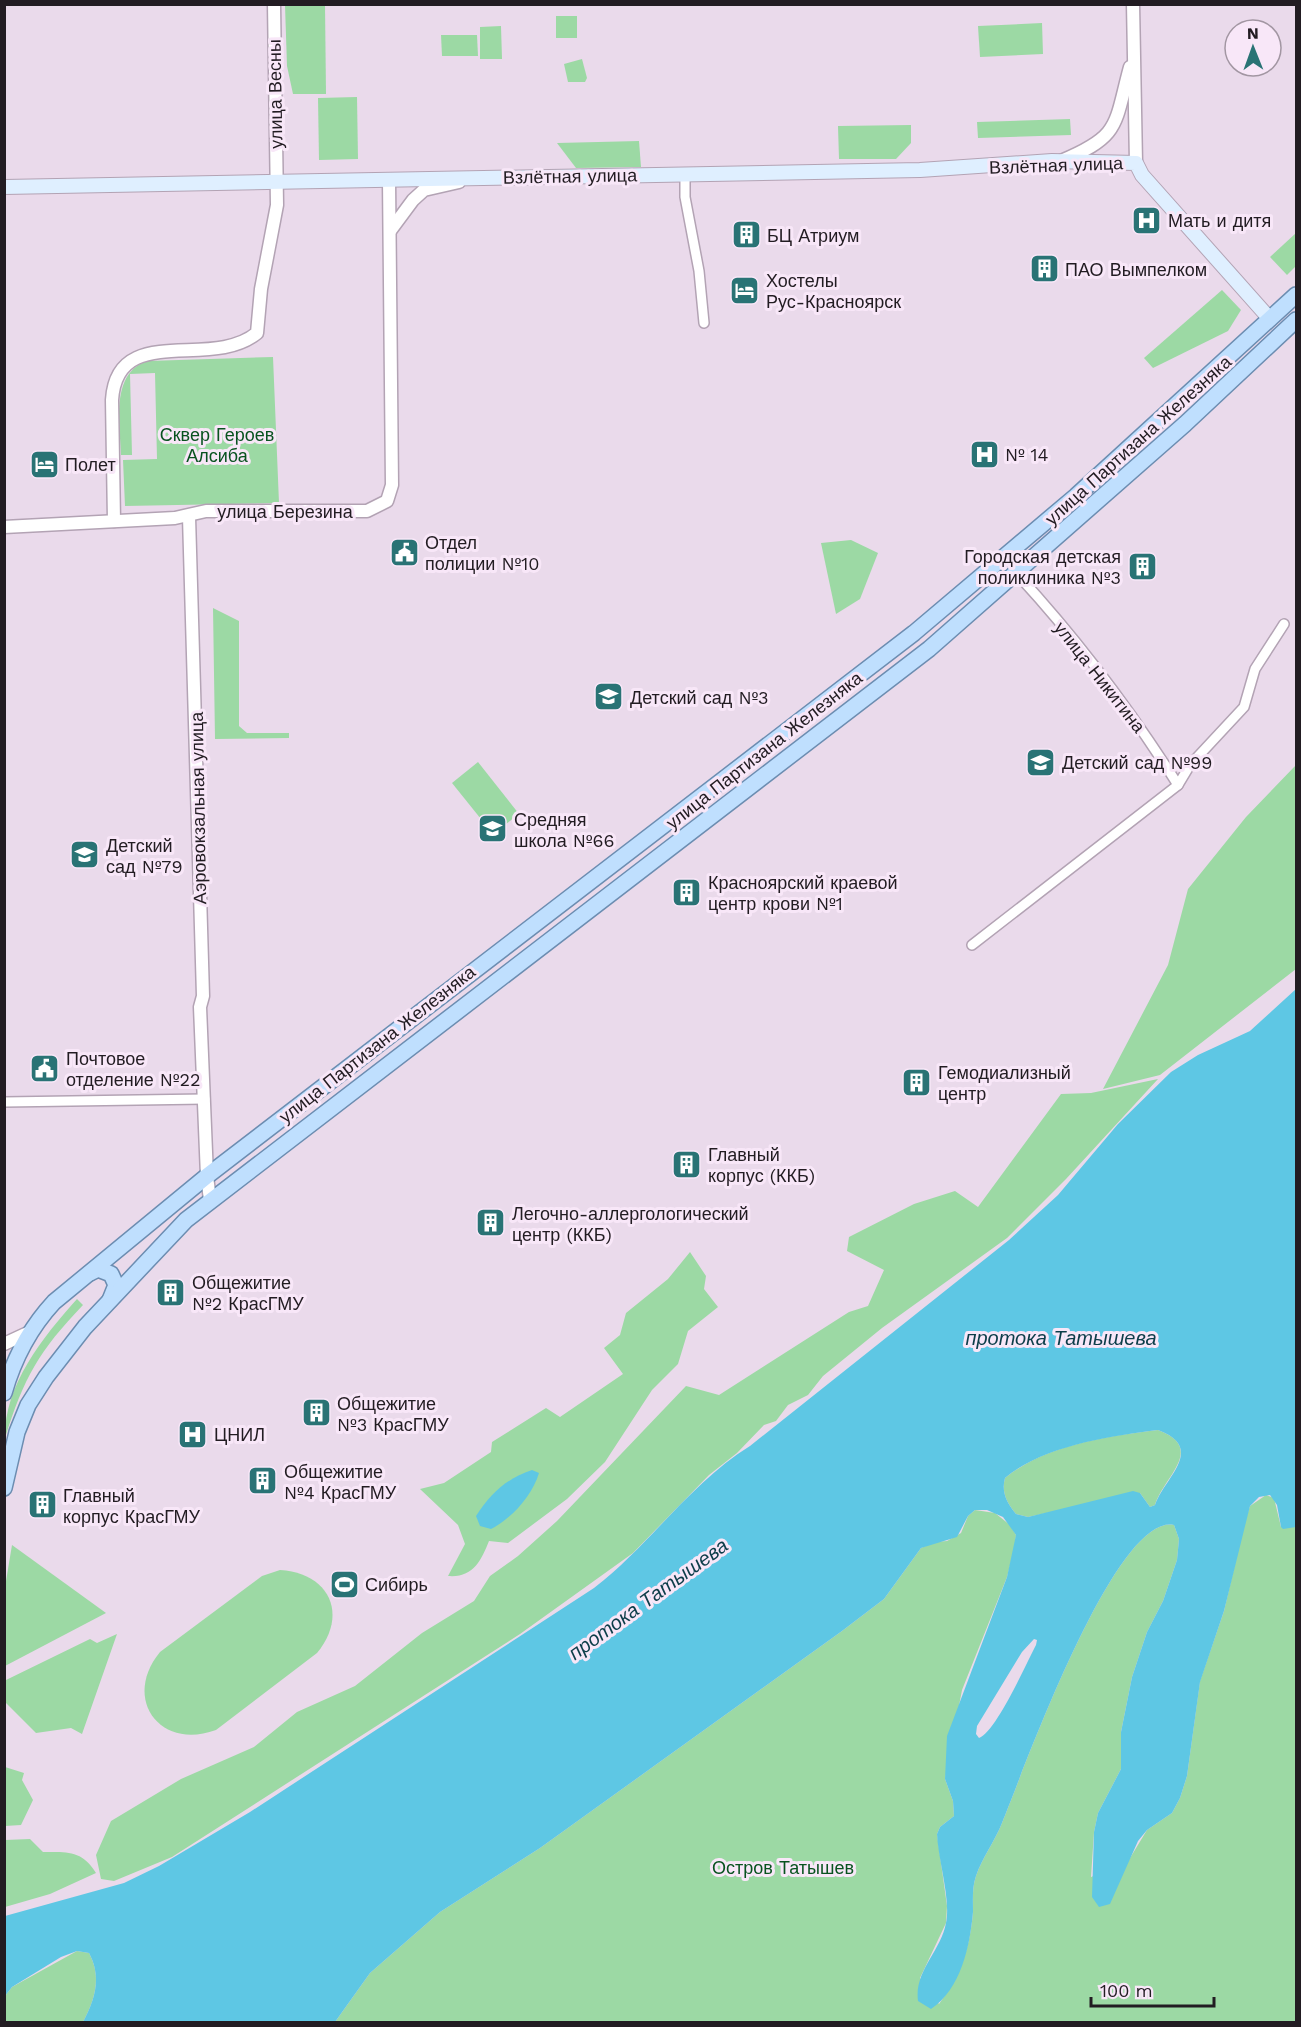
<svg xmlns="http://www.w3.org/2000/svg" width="1301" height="2027" viewBox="0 0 1301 2027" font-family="'Work Sans',sans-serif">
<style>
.green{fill:#9cd9a4}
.water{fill:#5ec7e4;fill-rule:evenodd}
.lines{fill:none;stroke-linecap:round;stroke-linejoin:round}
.minor-casing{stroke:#b3a3b4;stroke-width:12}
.tertiary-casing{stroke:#b3a3b4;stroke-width:15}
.secondary-casing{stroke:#b3a3b4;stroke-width:16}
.primary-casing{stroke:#6c8db1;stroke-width:18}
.minor{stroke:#fff;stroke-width:9}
.tertiary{stroke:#fff;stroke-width:12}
.secondary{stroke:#dfefff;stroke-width:14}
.primary{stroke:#bfdffe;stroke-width:15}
.labels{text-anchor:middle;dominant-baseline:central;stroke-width:6;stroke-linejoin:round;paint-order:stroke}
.street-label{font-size:18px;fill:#221c22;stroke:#f8e7f8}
.poi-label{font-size:18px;fill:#221c22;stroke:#f8e7f8;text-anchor:start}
.park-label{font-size:18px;fill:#08531f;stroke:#f8e7f8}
.water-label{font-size:20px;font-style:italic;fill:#0c3d49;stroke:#f8e7f8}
</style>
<rect width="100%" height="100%" fill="#eadaeb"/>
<g class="green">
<polygon points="285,5 325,5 326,94 293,94 287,66"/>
<rect x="556" y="16" width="21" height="22"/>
<polygon points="1042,23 1043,54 980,57 978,26"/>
<polygon points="501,26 502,59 480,59 480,27"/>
<polygon points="441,35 477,35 478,56 442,56"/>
<polygon points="582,59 587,78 585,82 568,82 564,64"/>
<polygon points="357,97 358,159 319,160 318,98"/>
<polygon points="1070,119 1071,135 978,138 977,122"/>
<polygon points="911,125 911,143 896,159 839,159 838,126"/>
<polygon points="639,141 641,167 576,168 557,143"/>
<polygon points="1296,233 1296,266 1287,275 1270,257"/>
<polygon points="1222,290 1241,310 1228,331 1153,368 1144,358"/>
<path d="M273,357L279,503L125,506L123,460L157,459L155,373L130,374L132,455H121C120,424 110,372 148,361Z"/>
<polygon points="851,540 878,553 860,599 836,614 821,543"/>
<polygon points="213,608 239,621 239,726 247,733 289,733 289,738 215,739"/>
<polygon points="478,762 519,814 493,834 452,783"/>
<polygon points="1296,765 1296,969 1160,1075 1103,1089 1168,965 1188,889 1246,817"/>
<polygon points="1158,1079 1066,1179 1007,1238 882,1328 823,1376 808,1395 788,1405 776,1421 764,1425 737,1453 709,1475 633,1553 520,1634 172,1857 114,1881 101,1879 96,1855 111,1821 181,1779 254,1747 297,1712 355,1686 422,1633 474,1601 490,1576 518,1556 557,1521 686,1386 719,1395 849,1312 868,1306 884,1270 847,1251 849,1237 914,1204 955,1191 978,1207 1061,1094 1091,1093"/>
<path d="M690,1252L706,1276L704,1289L718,1307L688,1331L678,1364L652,1390L605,1462L567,1499L508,1543L489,1541C481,1561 473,1578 448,1576L465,1544L458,1525L420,1489L444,1483L491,1452L492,1442L546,1408L560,1417L623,1374L604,1348L620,1335L626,1313L668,1279Z"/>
<path d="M77,1299L83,1305C39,1351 24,1377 5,1438C4,1385 43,1337 77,1299Z"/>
<path d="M1158,1430C1207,1448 1163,1477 1155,1505L1150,1507L1140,1493L1028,1517L1016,1514C1007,1503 1001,1492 1005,1478C1045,1445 1108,1436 1158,1430Z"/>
<path d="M1266,1495L1274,1498L1281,1527H1296V2022H335L370,1973L440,1912L540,1848L842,1631L884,1599L921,1548L935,1542L947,1541L961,1533L968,1516L975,1510L995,1513L1010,1525L1016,1535L1015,1546L1007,1577L962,1690L945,1779L953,1801L954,1816L940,1827L937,1834L947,1906L946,1923L920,1978L939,2004C961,1975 970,1947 973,1912C973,1900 972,1887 976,1876C982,1858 995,1841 1002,1823C1022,1775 1115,1512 1174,1525L1179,1539L1177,1560L1163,1601L1147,1632L1132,1677L1121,1732V1769L1098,1813L1094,1832L1091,1877L1127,1863L1147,1830L1172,1813L1180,1798L1187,1776L1200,1681L1224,1611L1245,1521L1250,1506Z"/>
<polygon points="12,1545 106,1613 5,1666 5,1587"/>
<path d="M280,1570C329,1573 349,1614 317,1653L216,1730C159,1751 122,1698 160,1652L262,1576Z"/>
<polygon points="117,1634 82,1734 71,1728 36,1733 6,1703 6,1680 90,1639 97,1643"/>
<polygon points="5,1767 24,1773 22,1780 33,1800 21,1825 5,1826"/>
<path d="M30,1839L43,1852C67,1852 82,1850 96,1873L50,1894L5,1907V1840Z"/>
<path d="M77,1951L89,1953C102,1977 95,1999 83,2022H5V1996L12,1987Z"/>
</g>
<g class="water">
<path d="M1296,989V1527L1283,1529L1281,1527L1277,1505L1270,1495L1259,1497L1250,1506L1224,1611L1200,1682L1187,1776L1180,1798L1172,1813L1147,1830L1138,1841L1110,1904L1099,1907L1092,1897L1094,1832L1098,1813L1121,1769V1732L1132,1677L1147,1632L1163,1601L1177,1560L1179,1539L1174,1525C1115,1512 1022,1775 1002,1823C995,1841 982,1858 976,1876C972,1887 973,1900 973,1912C970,1946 961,1989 931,2009L918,2001C914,1971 941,1951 946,1923C951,1899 938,1860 937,1834L940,1827L954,1816L953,1801L945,1779L947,1736L1007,1577L1016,1535L1003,1517L987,1510H975L968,1516L957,1537L921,1548L884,1599L842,1631L540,1848L440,1912L370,1973L335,2022H83C95,2000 102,1977 89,1953L77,1951L61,1957L12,1987L5,1996V1916L124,1883L159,1866L250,1812L594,1588C650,1545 690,1483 750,1446L1009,1240L1058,1195L1118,1124L1171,1072L1198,1055L1250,1031ZM1158,1430C1207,1448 1164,1478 1155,1505L1150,1507L1140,1493L1133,1491L1028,1517L1016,1514C1007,1503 1001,1492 1005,1478C1043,1446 1110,1436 1158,1430ZM1034,1639L1037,1640L1036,1645C1026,1664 996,1732 979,1738L976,1734L977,1726L1022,1652Z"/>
<path d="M532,1470L539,1473C532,1496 512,1518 491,1529L480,1526L476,1516C491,1493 506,1479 532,1470Z"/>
</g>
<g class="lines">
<defs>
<g id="minor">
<polyline points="685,174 685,197 699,271 704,323"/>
<path d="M1017,574C1076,638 1131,711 1178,785"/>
<polyline points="972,945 1178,785 1190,765 1244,707 1255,669 1284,624"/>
<polyline points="4,1102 205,1099"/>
</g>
<g id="tertiary">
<polyline points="1133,4 1136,163"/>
<path d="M1061,161C1121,136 1114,126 1130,67"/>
<polyline points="390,231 413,200 424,190 459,182"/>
<polyline points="189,517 203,996 200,1007 207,1176 210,1200"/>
<path d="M114,521L112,400C117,321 211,371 257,333L261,289L277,205L274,4"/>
<polyline points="4,527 175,518 206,511 367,511 387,501 392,485 389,180"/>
<polyline points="4,1344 32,1331"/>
</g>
<polyline id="secondary" points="4,187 920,170 1052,161 1136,163 1142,175 1270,319"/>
<g id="primary">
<polyline points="90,1273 98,1269 111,1274 116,1285 110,1300"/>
<path d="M4,1393C14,1358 29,1329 54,1302L207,1176L914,633L1076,496L1296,295"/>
<polyline points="4,1488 17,1432 28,1405 46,1377 85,1327 186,1220 929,649 1185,424 1296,320"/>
</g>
</defs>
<use href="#minor" class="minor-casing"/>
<use href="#tertiary" class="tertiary-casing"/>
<use href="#secondary" class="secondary-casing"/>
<use href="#primary" class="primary-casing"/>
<use href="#minor" class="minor"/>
<use href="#tertiary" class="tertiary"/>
<use href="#secondary" class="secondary"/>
<use href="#primary" class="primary"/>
</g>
<defs>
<symbol id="hospital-square" viewBox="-11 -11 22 22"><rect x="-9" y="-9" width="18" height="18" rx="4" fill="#297375" stroke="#f8e7f8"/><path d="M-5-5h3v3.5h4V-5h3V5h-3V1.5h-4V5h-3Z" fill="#fff"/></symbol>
<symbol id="building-square" viewBox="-11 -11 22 22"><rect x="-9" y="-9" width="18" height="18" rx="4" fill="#297375" stroke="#f8e7f8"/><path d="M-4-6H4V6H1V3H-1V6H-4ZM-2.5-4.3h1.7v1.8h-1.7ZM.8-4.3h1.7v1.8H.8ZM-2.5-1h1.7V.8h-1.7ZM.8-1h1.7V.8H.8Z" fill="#fff"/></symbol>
<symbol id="hotel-square" viewBox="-11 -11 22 22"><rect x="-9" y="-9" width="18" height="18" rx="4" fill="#297375" stroke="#f8e7f8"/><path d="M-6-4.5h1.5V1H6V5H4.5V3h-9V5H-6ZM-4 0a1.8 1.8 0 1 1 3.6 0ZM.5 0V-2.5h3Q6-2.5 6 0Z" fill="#fff"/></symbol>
<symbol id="civic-square" viewBox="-11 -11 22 22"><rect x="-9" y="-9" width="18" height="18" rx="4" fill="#297375" stroke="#f8e7f8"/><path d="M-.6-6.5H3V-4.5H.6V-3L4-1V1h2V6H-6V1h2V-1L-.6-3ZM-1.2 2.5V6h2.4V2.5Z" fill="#fff"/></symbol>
<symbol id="school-square" viewBox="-11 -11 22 22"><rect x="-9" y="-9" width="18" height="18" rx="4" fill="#297375" stroke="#f8e7f8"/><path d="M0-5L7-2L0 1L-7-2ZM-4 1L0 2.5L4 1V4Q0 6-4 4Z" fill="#fff"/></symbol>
<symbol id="stadium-square" viewBox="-11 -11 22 22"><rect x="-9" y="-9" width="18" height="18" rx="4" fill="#297375" stroke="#f8e7f8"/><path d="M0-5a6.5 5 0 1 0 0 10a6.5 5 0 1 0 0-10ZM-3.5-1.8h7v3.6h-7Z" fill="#fff"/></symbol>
</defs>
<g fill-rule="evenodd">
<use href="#hospital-square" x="1130" y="204" width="33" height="33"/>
<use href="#building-square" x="730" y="218" width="33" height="33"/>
<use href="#building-square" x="1028" y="252" width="33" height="33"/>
<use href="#hotel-square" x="728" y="274" width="33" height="33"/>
<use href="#hospital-square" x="968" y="438" width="33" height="33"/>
<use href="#hotel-square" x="28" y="448" width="33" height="33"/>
<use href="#civic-square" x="388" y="536" width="33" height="33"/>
<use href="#building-square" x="1126" y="550" width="33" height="33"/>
<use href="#school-square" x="592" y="680" width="33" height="33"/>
<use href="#school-square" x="1024" y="746" width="33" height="33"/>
<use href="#school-square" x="476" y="812" width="33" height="33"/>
<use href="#school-square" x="68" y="838" width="33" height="33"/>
<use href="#building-square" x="670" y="876" width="33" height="33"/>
<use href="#civic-square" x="28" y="1052" width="33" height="33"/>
<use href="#building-square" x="900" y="1066" width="33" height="33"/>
<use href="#building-square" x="670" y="1148" width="33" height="33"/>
<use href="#building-square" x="474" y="1206" width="33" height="33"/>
<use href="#building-square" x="154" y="1276" width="33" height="33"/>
<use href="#building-square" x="300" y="1396" width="33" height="33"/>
<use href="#hospital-square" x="176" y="1418" width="33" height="33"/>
<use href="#building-square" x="246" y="1464" width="33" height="33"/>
<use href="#building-square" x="26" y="1488" width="33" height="33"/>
<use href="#stadium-square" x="328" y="1568" width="33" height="33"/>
</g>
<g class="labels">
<g class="street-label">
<text transform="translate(275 94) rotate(-91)">улица Весны</text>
<text transform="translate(1056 165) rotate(-2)">Взлётная улица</text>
<text transform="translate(570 176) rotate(-1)">Взлётная улица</text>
<text transform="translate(1138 440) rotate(-42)">улица Партизана Железняка</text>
<text x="285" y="511">улица Березина</text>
<text transform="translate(1100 677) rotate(52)">улица Никитина</text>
<text transform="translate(764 750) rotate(-38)">улица Партизана Железняка</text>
<text transform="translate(198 808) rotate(-91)">Аэровокзальная улица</text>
<text transform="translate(377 1044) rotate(-38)">улица Партизана Железняка</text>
</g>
<g class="poi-label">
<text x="1168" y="220">Мать и дитя</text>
<text x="767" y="235">БЦ Атриум</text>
<text x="1065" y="269">ПАО Вымпелком</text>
<text x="766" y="280">Хостелы<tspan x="766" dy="21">Рус-Красноярск</tspan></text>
<text x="1005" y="454">№ 14</text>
<text x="65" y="464">Полет</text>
<text x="425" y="542">Отдел<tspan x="425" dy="21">полиции №10</tspan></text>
<text x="1121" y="556" text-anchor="end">Городская детская<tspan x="1121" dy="21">поликлиника №3</tspan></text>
<text x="630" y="697">Детский сад №3</text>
<text x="1062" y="762">Детский сад №99</text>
<text x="514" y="819">Средняя<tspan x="514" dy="21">школа №66</tspan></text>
<text x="106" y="845">Детский<tspan x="106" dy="21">сад №79</tspan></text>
<text x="708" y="882">Красноярский краевой<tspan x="708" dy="21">центр крови №1</tspan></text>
<text x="66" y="1058">Почтовое<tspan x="66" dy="21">отделение №22</tspan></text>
<text x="938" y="1072">Гемодиализный<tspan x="938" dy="21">центр</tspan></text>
<text x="708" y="1154">Главный<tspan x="708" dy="21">корпус (ККБ)</tspan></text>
<text x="512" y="1213">Легочно-аллергологический<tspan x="512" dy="21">центр (ККБ)</tspan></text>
<text x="192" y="1282">Общежитие<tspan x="192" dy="21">№2 КрасГМУ</tspan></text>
<text x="337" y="1403">Общежитие<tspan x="337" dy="21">№3 КрасГМУ</tspan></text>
<text x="214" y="1434">ЦНИЛ</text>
<text x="284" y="1471">Общежитие<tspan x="284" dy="21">№4 КрасГМУ</tspan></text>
<text x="63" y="1495">Главный<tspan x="63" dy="21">корпус КрасГМУ</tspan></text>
<text x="365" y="1584">Сибирь</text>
</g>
<g class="park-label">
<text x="217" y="434">Сквер Героев<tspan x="217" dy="21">Алсиба</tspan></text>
<text x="783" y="1867">Остров Татышев</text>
</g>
<g class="water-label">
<text x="1061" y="1338">протока Татышева</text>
<text transform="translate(648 1599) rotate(-36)">протока Татышева</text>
</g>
</g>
<rect width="1301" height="2027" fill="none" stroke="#221c22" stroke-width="12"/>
<g transform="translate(1253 48) rotate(359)"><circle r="28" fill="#f8e7f8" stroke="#a296a2" stroke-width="1.5"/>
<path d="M0-4.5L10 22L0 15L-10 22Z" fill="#297375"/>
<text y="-9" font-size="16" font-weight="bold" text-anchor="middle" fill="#221c22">N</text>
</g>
<path d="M1091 1997v9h123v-9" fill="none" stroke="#221c22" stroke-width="3"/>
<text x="1100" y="1997" font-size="18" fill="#221c22" stroke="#f8e7f8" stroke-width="4.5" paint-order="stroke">100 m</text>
</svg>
